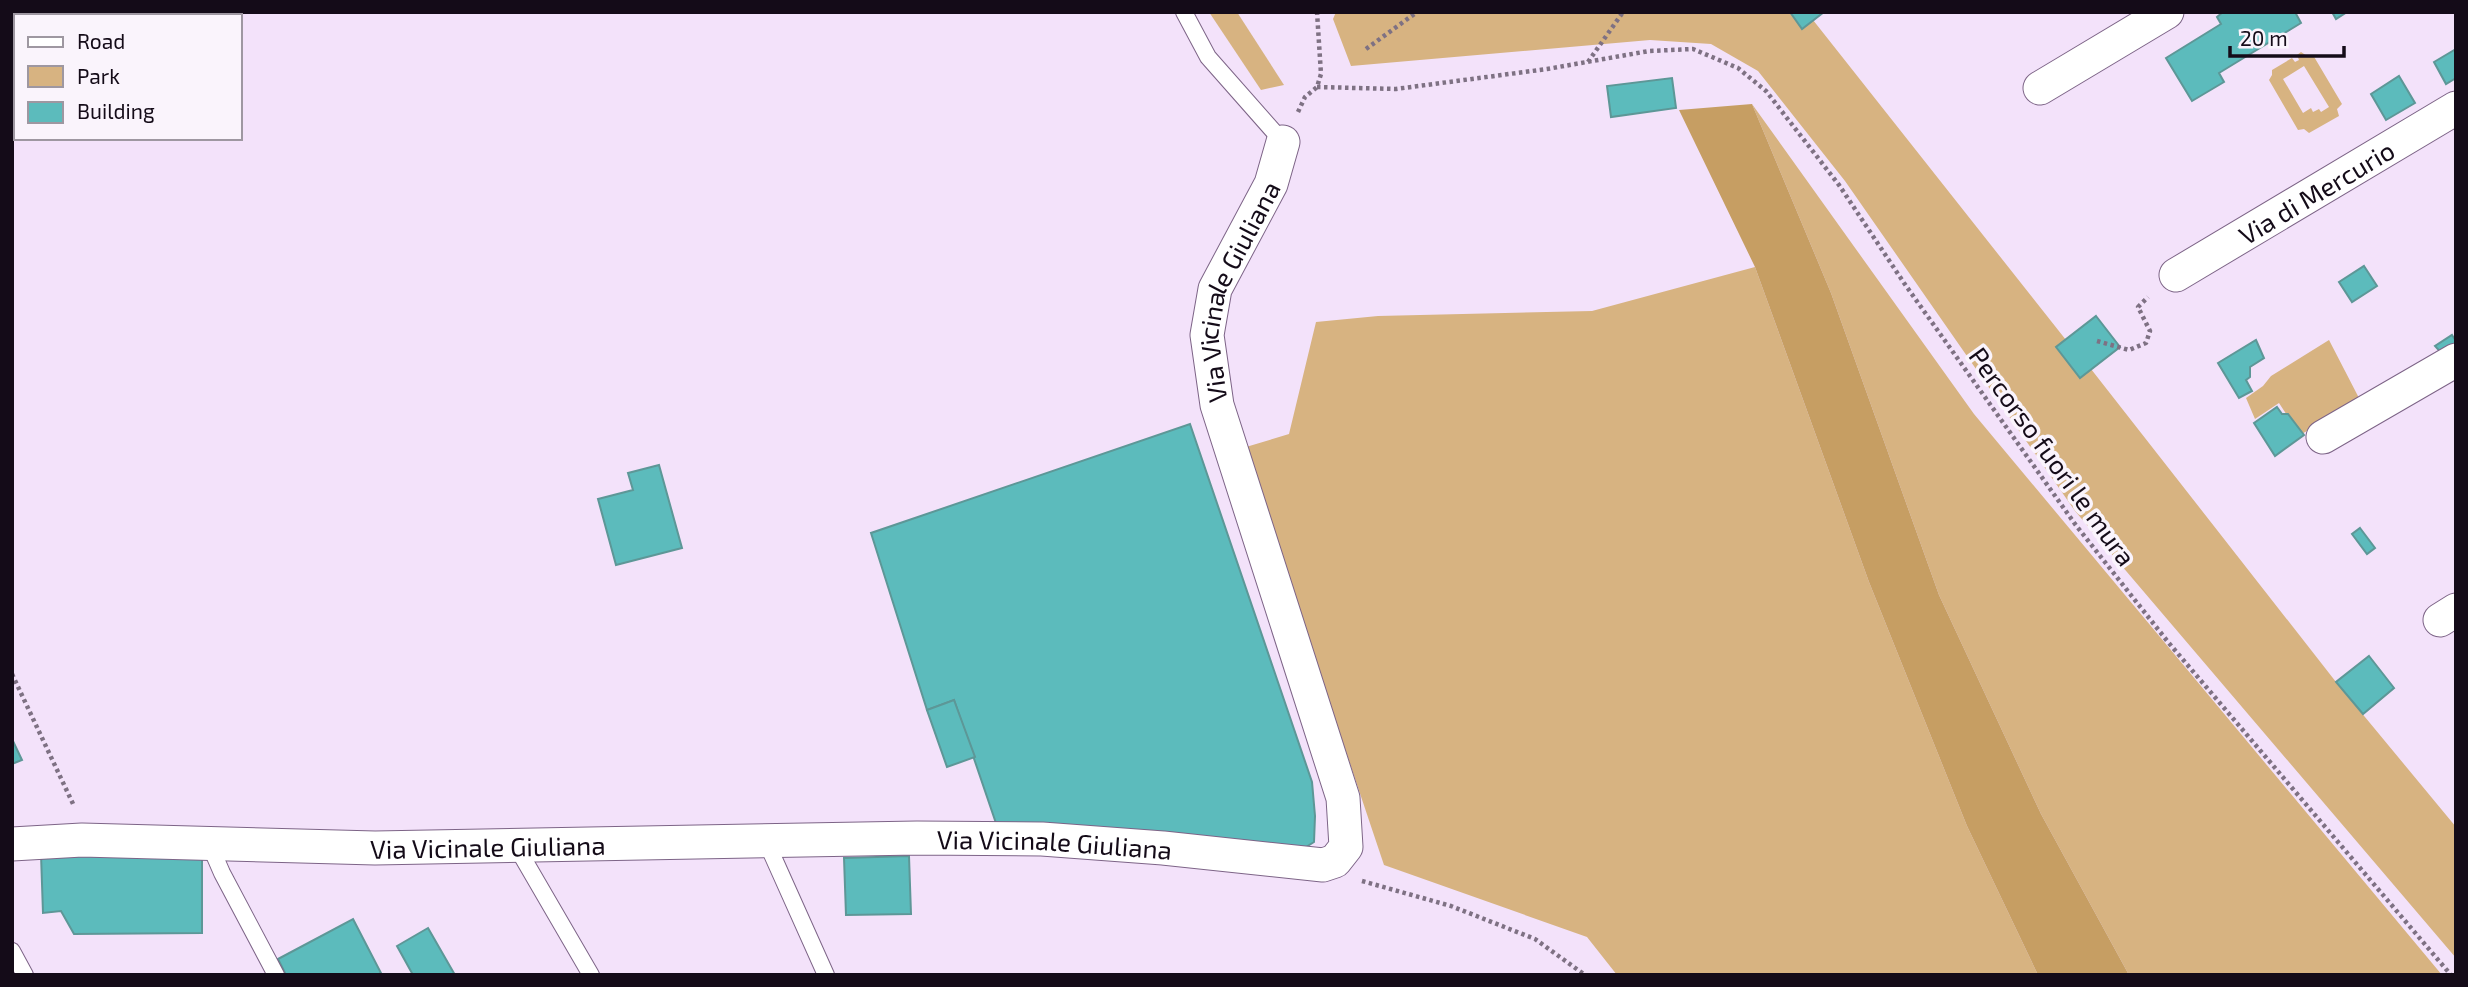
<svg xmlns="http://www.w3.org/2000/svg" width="2468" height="987" viewBox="0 0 2468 987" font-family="'Exo 2',sans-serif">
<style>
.green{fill:#d7b381;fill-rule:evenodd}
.forest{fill:#c69e63}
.building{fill:#5cbbbc;stroke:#5d9797;stroke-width:2}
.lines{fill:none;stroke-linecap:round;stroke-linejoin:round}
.lane-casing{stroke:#7d6487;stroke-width:18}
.street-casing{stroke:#7d6487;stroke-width:35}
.path{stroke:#7e7183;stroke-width:4.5;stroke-dasharray:3.5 3.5;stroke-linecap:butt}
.lane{stroke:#fff;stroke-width:16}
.street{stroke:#fff;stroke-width:33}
.labels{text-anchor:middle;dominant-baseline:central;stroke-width:7;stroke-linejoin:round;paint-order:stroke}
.street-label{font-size:26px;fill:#140b18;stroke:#faf4fc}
</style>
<rect width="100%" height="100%" fill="#f3e2fa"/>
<g class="green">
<polygon points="1209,12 1237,12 1284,85 1261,90"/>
<polygon points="1336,12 1790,12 1802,29 1813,20 2066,340 2056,347 2080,378 2091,369 2336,682 2456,827 2456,958 2075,511 1845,181 1758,71 1711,44 1650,40 1351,66 1333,19"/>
<path d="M2301,52L2307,56L2313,55L2342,104L2337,109L2339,116L2309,133L2304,129L2298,130L2269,80L2272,75V70L2292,58L2295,62L2299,60L2297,55ZM2304,66L2329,107L2321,112L2319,109L2313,112L2311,108L2303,113L2283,79Z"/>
<polygon points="1752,104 1974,414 2442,975 2129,975 2041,814 1939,595 1831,293"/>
<polygon points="1755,267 1869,582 1967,826 2038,975 1617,975 1587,937 1384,865 1286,573 1246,447 1289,434 1316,322 1378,316 1592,311"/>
<polygon points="2329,340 2360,400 2300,435 2279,403 2255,419 2246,398 2263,386 2271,376"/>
</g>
<polygon class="forest" points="1752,104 1831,293 1939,595 2041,814 2129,975 2038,975 1967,826 1869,582 1755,267 1679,110"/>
<g class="building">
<polygon points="1790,12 1824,12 1802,29"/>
<polygon points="2223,12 2295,12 2301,23 2219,73 2224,82 2192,101 2166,58 2221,24 2217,17"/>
<polygon points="2332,12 2347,12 2336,19"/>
<polygon points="2456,49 2456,78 2446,84 2434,62"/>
<polygon points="2399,76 2415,103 2386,120 2371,94"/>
<polygon points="1672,78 1676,108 1611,117 1607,86"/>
<polygon points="2364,266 2377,286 2352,302 2339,282"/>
<polygon points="2096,316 2120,347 2080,378 2056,347"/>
<polygon points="2452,335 2456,341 2456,348 2444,356 2435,346"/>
<polygon points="2256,340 2264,358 2250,367 2250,377 2246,380 2252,391 2239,398 2218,363"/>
<polygon points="2277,407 2282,414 2288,414 2304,435 2275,456 2254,423"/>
<polygon points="1190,424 1312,782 1315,816 1314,842 1306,847 998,829 954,700 927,710 871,533"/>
<polygon points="659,465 682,548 616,565 598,499 633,490 628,473"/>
<polygon points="2360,528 2375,548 2367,554 2352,534"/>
<polygon points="2369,656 2394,688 2363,714 2336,682"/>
<polygon points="954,700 975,757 947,767 927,710"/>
<polygon points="12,739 22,760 12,764"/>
<polygon points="41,854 202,858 202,933 74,934 61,911 43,913"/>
<polygon points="909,856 911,914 846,915 844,858"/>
<polygon points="353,919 381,973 377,975 286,975 278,959"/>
<polygon points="428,928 455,975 413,975 397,946"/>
</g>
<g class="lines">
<defs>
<g id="lane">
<polyline points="1184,12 1208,57 1283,142"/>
<polyline points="766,841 826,975"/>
<polyline points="209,843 222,873 276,975"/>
<polyline points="516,846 591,975"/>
<polyline points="12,951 25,975"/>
</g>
<g id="street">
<polyline points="2040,88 2167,12"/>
<path id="s1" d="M2176,275L2456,108"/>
<polyline points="2323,437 2456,360"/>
<polyline points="2440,620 2456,610"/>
<path id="s2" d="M12,844L82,840L375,848L917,838L1042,839L1163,848L1323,865L1335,861L1346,847L1343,798L1217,405L1207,335L1215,289L1271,184L1283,142"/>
</g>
</defs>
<use href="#lane" class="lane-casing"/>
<use href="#street" class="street-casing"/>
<g class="path">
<polyline points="1366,49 1417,12"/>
<polyline points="1588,62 1623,12"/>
<polyline points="1317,87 1396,89 1547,69 1649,51 1693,49 1738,68 1766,91 1839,185 1904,283 2075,524 2168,642 2451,975"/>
<polyline points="1298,112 1305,97 1317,87 1321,74 1317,12"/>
<polyline points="2097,341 2129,350 2146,343 2150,331 2138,307 2148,297"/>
<polyline points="12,674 74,806"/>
<polyline points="1362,881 1451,906 1535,939 1585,975"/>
</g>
<use href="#lane" class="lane"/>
<use href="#street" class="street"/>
</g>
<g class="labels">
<g class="street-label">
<text stroke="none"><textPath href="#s1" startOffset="163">Via di Mercurio</textPath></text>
<text stroke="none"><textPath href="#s2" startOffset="1925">Via Vicinale Giuliana</textPath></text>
<text transform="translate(2053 456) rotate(54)">Percorso fuori le mura</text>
<text stroke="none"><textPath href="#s2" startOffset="1043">Via Vicinale Giuliana</textPath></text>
<text stroke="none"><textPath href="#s2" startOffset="476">Via Vicinale Giuliana</textPath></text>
</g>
</g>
<rect width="2468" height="987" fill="none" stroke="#140b18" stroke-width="28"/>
<rect x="14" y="14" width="228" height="126" fill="#faf4fc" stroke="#9e97a1" stroke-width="2"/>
<rect x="28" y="37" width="35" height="10" fill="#ffffff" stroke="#9e97a1" stroke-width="2"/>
<text x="77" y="49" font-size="21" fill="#140b18">Road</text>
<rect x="28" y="66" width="35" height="21" fill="#d7b381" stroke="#9e97a1" stroke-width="2"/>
<text x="77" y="84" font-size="21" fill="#140b18">Park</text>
<rect x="28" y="102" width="35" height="21" fill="#5cbbbc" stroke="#9e97a1" stroke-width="2"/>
<text x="77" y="119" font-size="21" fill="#140b18">Building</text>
<path d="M2230 46v10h114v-10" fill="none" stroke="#140b18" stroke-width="3.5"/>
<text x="2240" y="46" font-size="21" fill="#140b18" stroke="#faf4fc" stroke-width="5" paint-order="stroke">20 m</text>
</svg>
